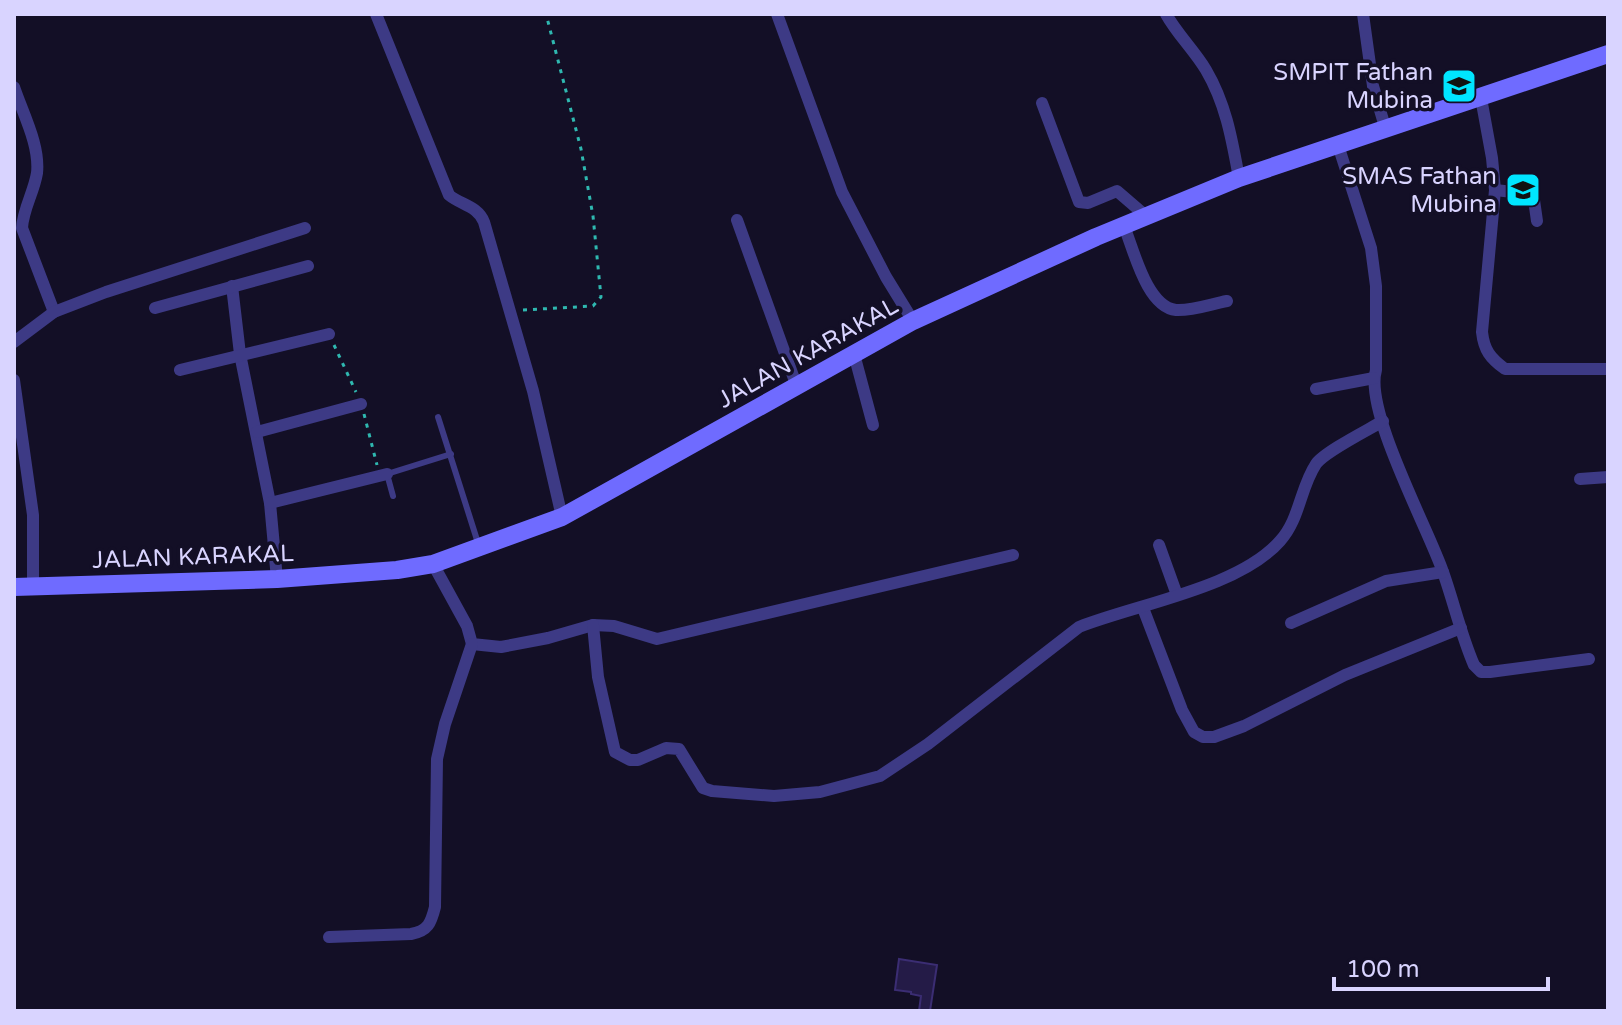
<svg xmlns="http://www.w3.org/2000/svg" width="1622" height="1025" viewBox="0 0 1622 1025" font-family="'Varela Round',sans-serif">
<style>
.building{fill:#241b47;stroke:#3b2d73;stroke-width:2}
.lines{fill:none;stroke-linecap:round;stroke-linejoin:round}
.path{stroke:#2fb8b0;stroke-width:3;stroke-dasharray:4 6;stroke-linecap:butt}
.service{stroke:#3d3a85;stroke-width:6}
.minor{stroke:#3d3a85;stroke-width:12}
.secondary{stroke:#6f6bff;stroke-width:18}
.labels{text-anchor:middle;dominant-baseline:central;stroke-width:7;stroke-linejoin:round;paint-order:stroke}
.poi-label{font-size:24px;fill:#d9d4ff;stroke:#130f26;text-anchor:end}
.street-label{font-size:24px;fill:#d9d4ff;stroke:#130f26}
</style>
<rect width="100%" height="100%" fill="#130f26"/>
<polygon class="building" points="899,959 937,965 930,1011 919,1011 921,996 911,994 911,992 895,990"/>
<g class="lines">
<g class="path">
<polyline points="523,310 593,306 601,297 593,216 581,149 546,14"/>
<polyline points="334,345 356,392"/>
<polyline points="364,414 377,465"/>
</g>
<g class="service">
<polyline points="438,417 478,543"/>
<polyline points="393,496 387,474 451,454"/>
</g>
<g class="minor">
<path d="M376,14L449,195C461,205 478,206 484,222L533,391L562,517"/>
<polyline points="777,14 842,192 886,277 913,321"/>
<path d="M1166,14C1177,34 1194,50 1206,70C1226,104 1232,140 1239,178"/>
<polyline points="1363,14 1373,86 1385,127"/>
<path d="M14,87C23,114 40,145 37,173C34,192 23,209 22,228L54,312"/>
<path d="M1481,98L1492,158L1495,190L1482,332C1484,350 1490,358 1505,369H1608"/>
<polyline points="1042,103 1079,202 1088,203 1117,191 1146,216"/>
<path d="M1338,145L1371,248L1376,286V370C1364,411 1428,528 1443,572C1454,603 1461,635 1474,665L1481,672H1490L1589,659"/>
<polyline points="1495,190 1522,193 1534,200 1537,221"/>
<polyline points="737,220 797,387"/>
<path d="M1124,226C1134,251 1147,307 1176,310C1192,311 1211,304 1227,301"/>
<polyline points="232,286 240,354 270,503 277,579"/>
<polyline points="155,308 308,266"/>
<polyline points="14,342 54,312 106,292 305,228"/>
<polyline points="854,354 873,425"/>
<polyline points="180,370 329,334"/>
<polyline points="14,380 33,515 33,587"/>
<polyline points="1316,389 1374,378"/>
<polyline points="257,432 361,404"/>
<polyline points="1580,479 1608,477"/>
<polyline points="270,503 387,474"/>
<polyline points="1159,545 1177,595"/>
<polyline points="433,564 467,626 472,644 501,647 548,638 593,625 614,626 657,639 1013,555"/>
<polyline points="1143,608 1182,710 1194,732 1203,737 1214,737 1244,726 1345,675 1461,628"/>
<polyline points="1291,623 1386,581 1443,572"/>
<path d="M593,625L598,677L615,752L630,760H638L666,748L679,749L703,788L712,791L774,796L820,792L880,776L928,744L1079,627C1137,604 1239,588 1280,541C1300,519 1300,488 1316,464C1324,452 1368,430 1383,421"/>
<path d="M329,937L411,934C428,931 431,923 435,907L437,759L445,724L472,644"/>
</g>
<polyline class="secondary" points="14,587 277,579 397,570 433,564 562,517 913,321 1096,237 1239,178 1608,54"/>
</g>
<defs>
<symbol id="school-square" viewBox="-11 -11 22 22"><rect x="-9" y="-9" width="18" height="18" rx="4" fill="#00e5ff" stroke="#130f26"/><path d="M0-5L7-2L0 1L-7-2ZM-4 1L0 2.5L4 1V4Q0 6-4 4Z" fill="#111"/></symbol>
</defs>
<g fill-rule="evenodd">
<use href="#school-square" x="1439" y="66" width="40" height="40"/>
<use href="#school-square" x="1503" y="170" width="40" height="40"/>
</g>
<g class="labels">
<g class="poi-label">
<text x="1433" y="72">SMPIT Fathan<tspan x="1433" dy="28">Mubina</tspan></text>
<text x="1497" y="176">SMAS Fathan<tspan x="1497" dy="28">Mubina</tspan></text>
</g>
<g class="street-label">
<text transform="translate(808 353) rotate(-29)">JALAN KARAKAL</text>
<text transform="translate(193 557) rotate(-2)">JALAN KARAKAL</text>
</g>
</g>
<rect width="1622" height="1025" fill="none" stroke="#d9d4ff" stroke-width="32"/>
<path d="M1334 977v12h214v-12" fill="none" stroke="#d9d4ff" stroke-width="4"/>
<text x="1346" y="977" font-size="24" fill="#d9d4ff" stroke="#130f26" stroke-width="6" paint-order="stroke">100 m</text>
</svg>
